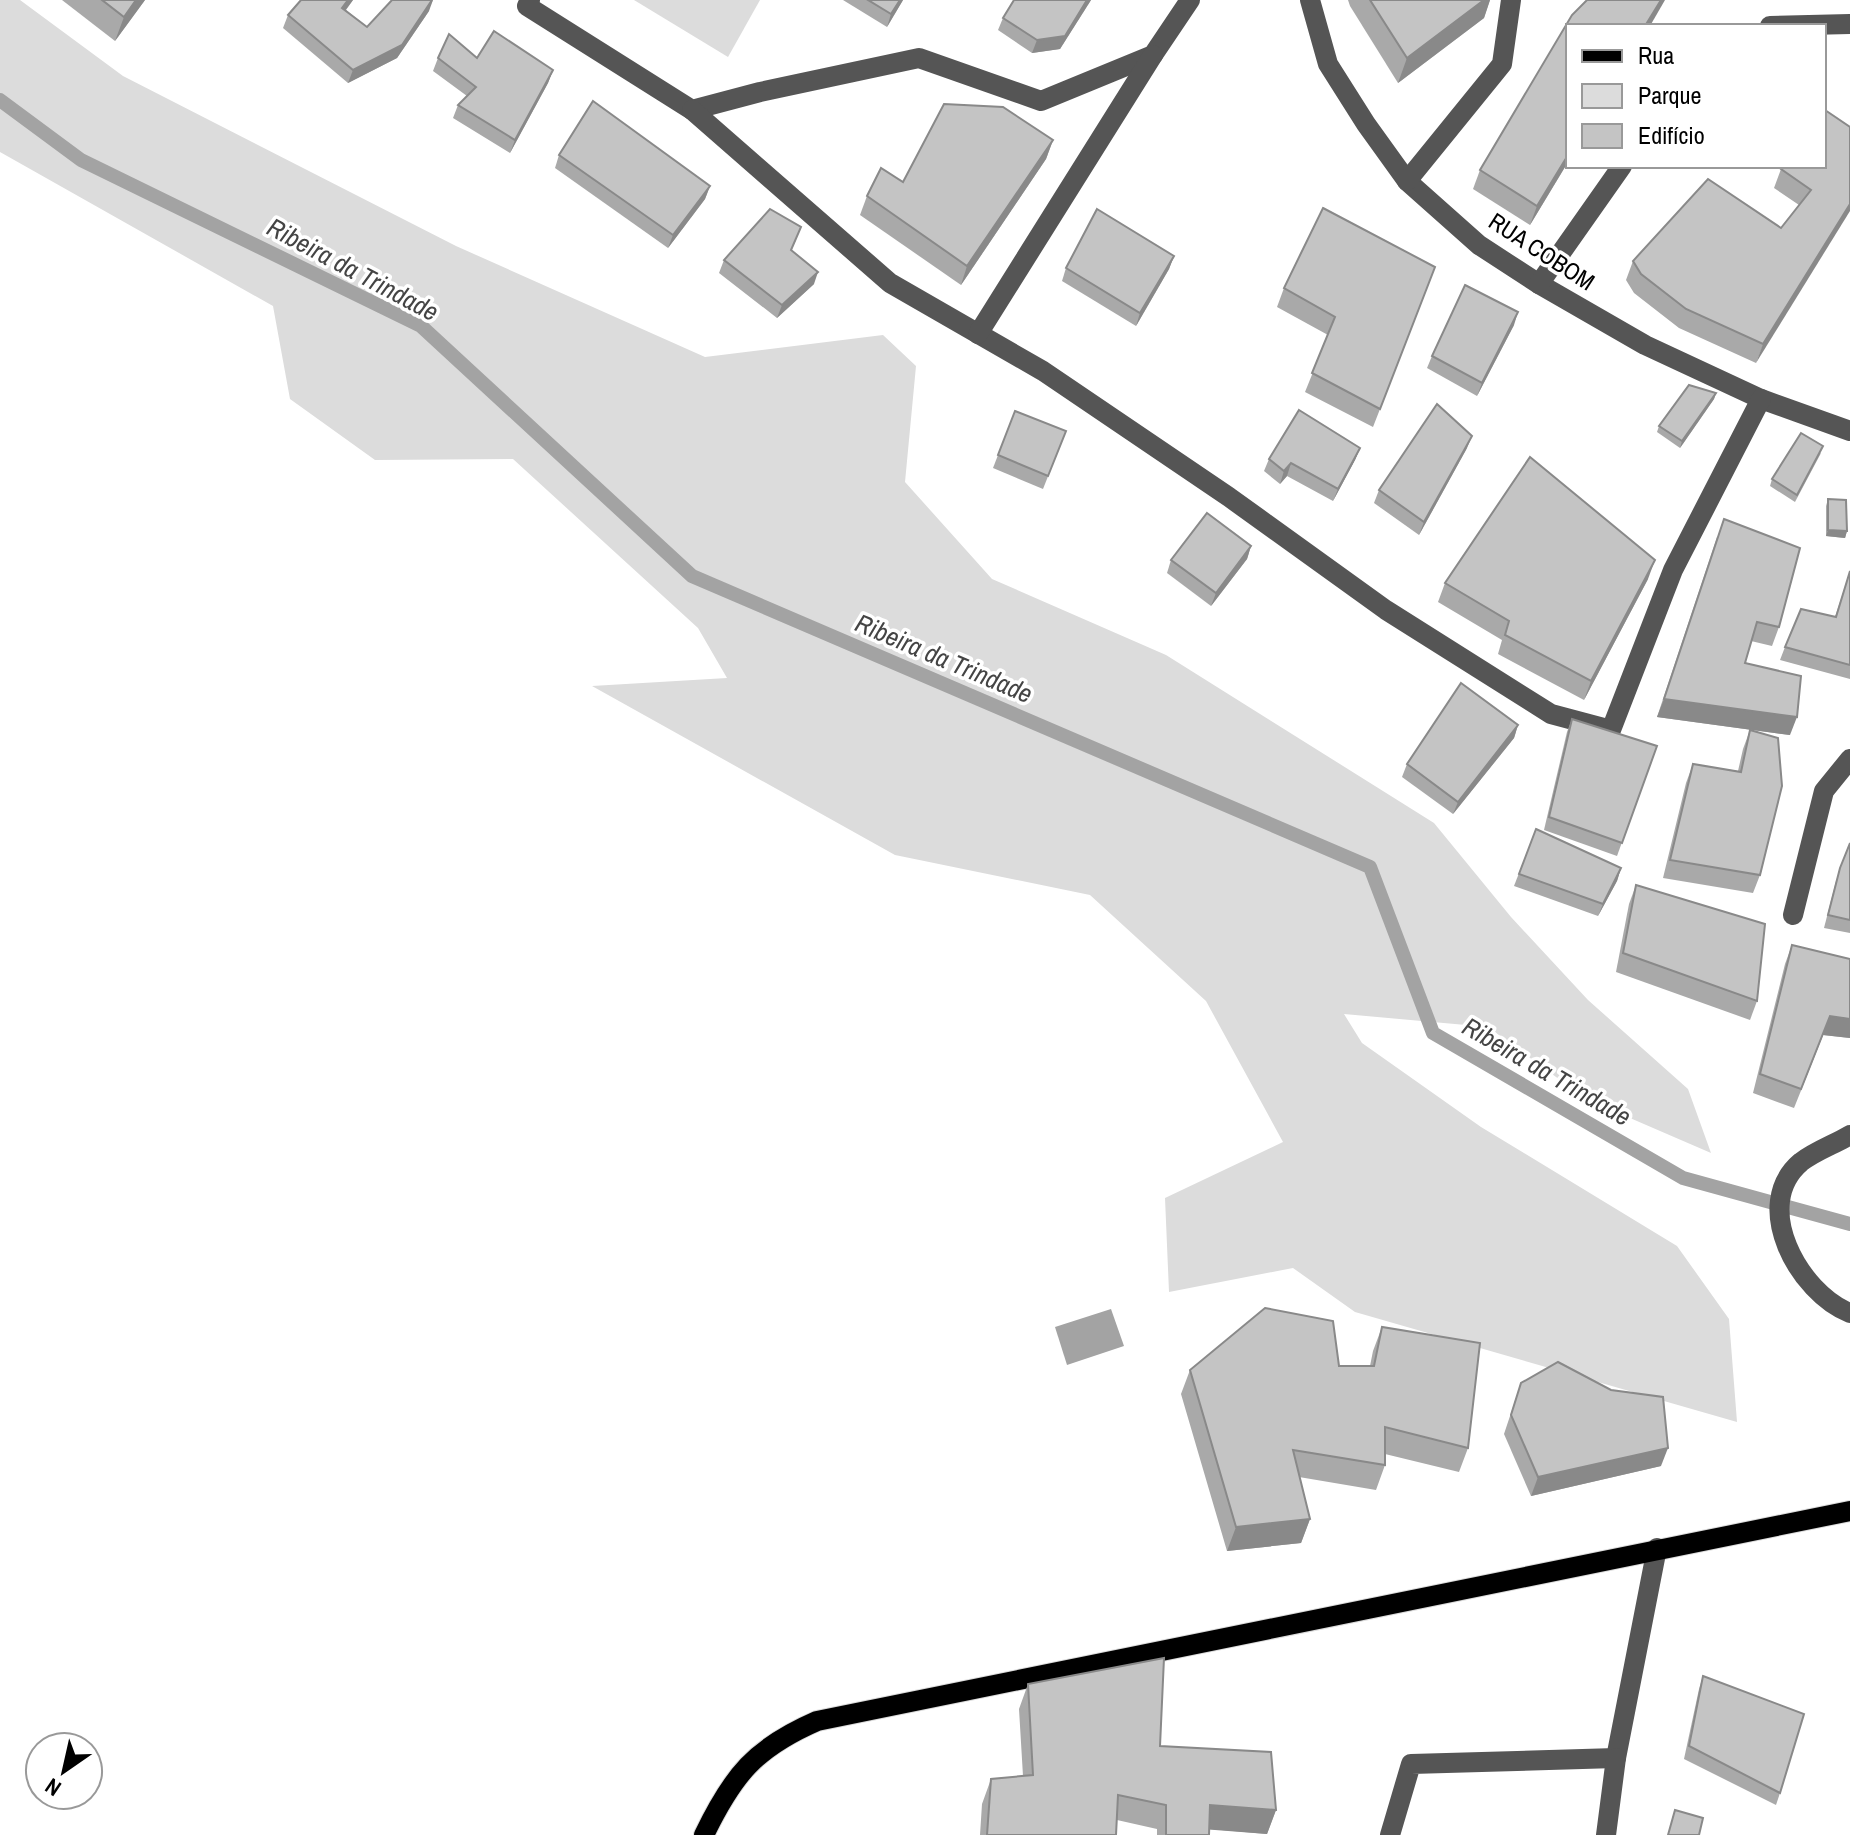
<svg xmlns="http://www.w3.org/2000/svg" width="1850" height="1835" viewBox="0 0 1850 1835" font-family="'Archivo Narrow',sans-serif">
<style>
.green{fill:#dcdcdc}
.water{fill:#a3a3a3}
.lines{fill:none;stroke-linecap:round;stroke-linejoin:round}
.stream{stroke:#a3a3a3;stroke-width:14}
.major-casing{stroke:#dbdbdb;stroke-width:22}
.minor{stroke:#555;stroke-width:20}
.major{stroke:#000;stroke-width:20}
.wall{fill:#a9a9a9}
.shaded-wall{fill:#898989}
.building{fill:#c4c4c4;stroke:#898989;stroke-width:2}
.labels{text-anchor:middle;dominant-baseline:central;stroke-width:7;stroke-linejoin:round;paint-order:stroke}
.street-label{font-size:24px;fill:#000;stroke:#fff}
.water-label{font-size:26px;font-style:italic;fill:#444;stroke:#fff}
</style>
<rect width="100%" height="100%" fill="#fff"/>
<g class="green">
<polygon points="0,0 20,0 123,76 456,246 705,357 883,335 916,366 905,482 992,579 1166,655 1434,823 1511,917 1588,1000 1688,1089 1711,1153 1586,1099 1488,1027 1344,1014 1362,1043 1481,1127 1677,1246 1729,1319 1737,1422 1355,1312 1293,1268 1169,1292 1165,1198 1283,1142 1206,1001 1090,895 895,855 592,686 727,678 698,628 513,459 375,460 290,399 273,306 0,152"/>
<polygon points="634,0 760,0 728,57"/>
</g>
<polygon class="water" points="1111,1309 1124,1346 1067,1365 1055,1327"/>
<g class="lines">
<polyline class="stream" points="0,100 81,160 421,326 692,576 1370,867 1433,1033 1683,1178 1850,1224"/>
<defs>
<path id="major" d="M704,1835C733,1775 755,1748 817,1721L1850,1511"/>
</defs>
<use href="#major" class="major-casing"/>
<g class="minor">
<polyline points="530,0 527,6 692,110 760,92 919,58 1041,101 1153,55 1190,0"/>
<polyline points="1310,0 1328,64 1366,124 1407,181 1479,245 1539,284 1645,345 1761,399 1850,431"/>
<polyline points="1770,26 1850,24"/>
<polyline points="692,110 890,283 1043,371 1229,497 1386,610 1551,714 1611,730 1673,570 1761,399"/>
<polyline points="1407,181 1502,64 1511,0"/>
<polyline points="1539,284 1622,166"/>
<polyline points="978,334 1153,55"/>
<polyline points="1793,915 1824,791 1850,759"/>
<path d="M1850,1135C1835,1144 1815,1151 1801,1162C1750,1205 1799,1293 1850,1313"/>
<polyline points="1390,1835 1411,1764 1616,1758 1657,1548"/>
<polyline points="1606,1835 1616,1758"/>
</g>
<use href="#major" class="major"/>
</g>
<g class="wall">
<polygon points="62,0 145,0 115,41"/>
<polygon points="301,0 353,0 346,10 367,27 429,11 397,58 348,83 283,28 288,15"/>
<polygon points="843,0 903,0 887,27"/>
<polygon points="1014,0 1091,0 1060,49 1032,53 998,30 1003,18"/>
<polygon points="1348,0 1490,0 1484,18 1398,83 1350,6"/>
<polygon points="438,58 477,58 553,70 548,83 510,153 453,118 458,105 467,96 433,71"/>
<polygon points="1850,127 1756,363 1679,328 1634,293 1626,280 1633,261 1781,228 1799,205 1774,188 1781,169"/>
<polygon points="1053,140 1046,159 961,285 860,215 867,196 903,182"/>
<polygon points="559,155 710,186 705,199 668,248 555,168"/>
<polygon points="1568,162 1530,225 1473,189 1480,170"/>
<polygon points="796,240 791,251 814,284 777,318 719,273 724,260"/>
<polygon points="1174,256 1169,269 1136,326 1062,281 1066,268"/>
<polygon points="1428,286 1373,427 1305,392 1328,335 1277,307 1284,288"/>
<polygon points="1514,325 1477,396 1427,368 1432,356"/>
<polygon points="1716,393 1714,399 1680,448 1657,432 1659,426"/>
<polygon points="1015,411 1066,431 1043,489 993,468"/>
<polygon points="1360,448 1355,460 1333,501 1287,476 1280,484 1264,471 1269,459"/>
<polygon points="1467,448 1419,535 1374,503 1379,490"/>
<polygon points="1821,453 1795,502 1770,486 1772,479"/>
<polygon points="1828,499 1847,531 1845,538 1826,536 1826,506"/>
<polygon points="1717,537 1779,627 1772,646 1751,641 1745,663 1790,735 1657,717"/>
<polygon points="1251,546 1247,559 1211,606 1167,573 1171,560"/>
<polygon points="1850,571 1850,679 1780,660 1785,647 1835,617"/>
<polygon points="1648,579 1584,700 1498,654 1502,640 1438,602 1445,583"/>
<polygon points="1572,719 1657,746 1617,856 1544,830 1567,732"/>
<polygon points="1518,725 1514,738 1453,814 1402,777 1407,764"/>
<polygon points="1750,730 1760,875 1753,893 1663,878 1686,783 1693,764 1738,771 1743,749"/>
<polygon points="1536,829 1621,868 1617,881 1598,916 1514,886"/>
<polygon points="1850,843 1850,933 1824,928 1836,881"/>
<polygon points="1636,885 1757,1001 1750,1020 1616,972 1629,904"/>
<polygon points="1792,945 1850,959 1850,1038 1823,1035 1794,1108 1753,1093 1785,964"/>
<polygon points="1382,1327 1468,1448 1459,1472 1385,1454 1385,1465 1376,1490 1299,1477 1310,1519 1301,1543 1227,1551 1181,1394 1190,1370 1370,1366 1373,1351"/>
<polygon points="1521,1383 1661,1466 1531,1496 1504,1434"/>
<polygon points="1703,1676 1780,1793 1776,1805 1684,1759 1699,1689"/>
<polygon points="1028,1684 1160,1746 1276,1810 1267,1834 1210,1829 1209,1835 1157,1835 1157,1829 1117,1820 1116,1835 980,1835 982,1804 991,1779 1023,1776 1019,1709"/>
</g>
<g class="shaded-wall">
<polygon points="136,0 145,0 115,41 124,17"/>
<polygon points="348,0 353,0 338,20 342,8"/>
<polygon points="433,0 429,11 397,58 348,83 353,70"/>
<polygon points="900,0 903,0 887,27 891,14"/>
<polygon points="1087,0 1091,0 1060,49 1032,53 1037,40"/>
<polygon points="1484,0 1490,0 1484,18 1398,83 1407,58"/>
<polygon points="1661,0 1665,0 1650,26 1645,26"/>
<polygon points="553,70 548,83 510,153 515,140"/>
<polygon points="1053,140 1046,159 961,285 967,266"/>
<polygon points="1568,155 1568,162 1530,225 1537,206"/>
<polygon points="710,186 705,199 668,248 673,235"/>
<polygon points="1850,204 1850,211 1756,363 1763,344"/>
<polygon points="1174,256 1169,269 1136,326 1140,313"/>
<polygon points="818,272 814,284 777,318 782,305"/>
<polygon points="1518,312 1514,325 1477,396 1482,383"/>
<polygon points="1716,393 1714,399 1680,448 1682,441"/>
<polygon points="1472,436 1467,448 1419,535 1424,522"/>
<polygon points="1360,448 1355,460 1333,501 1338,489"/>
<polygon points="1291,463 1287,476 1280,484 1284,471"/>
<polygon points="1828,530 1847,531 1845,538 1826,536"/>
<polygon points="1251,546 1247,559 1211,606 1216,593"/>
<polygon points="1655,560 1648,579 1584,700 1591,681"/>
<polygon points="1664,699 1797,717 1790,735 1657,717"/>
<polygon points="1518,725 1514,738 1453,814 1458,802"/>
<polygon points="1621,868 1617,881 1598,916 1603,904"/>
<polygon points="1830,1016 1850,1019 1850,1038 1823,1035 1794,1108"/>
<polygon points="1668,1448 1661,1466 1531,1496 1538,1477"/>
<polygon points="1310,1519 1301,1543 1227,1551 1236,1527"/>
<polygon points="1210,1805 1276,1810 1267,1834 1202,1829"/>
</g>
<g class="building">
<polygon points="102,0 136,0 124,17"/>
<polygon points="301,0 348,0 342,8 367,27 392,0 432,0 402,45 353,70 288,15"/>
<polygon points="868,0 900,0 891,14"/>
<polygon points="1014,0 1087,0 1065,36 1037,40 1003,18"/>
<polygon points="1370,0 1484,0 1407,58"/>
<polygon points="1587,0 1661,0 1645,26 1568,26 1568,155 1537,206 1480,170 1572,15"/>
<polygon points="494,31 553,70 515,140 458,105 476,87 438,58 449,34 477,58"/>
<polygon points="593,101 710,186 673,235 559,155"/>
<polygon points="944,104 1003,107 1053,140 967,266 867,196 881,168 903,182"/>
<polygon points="1825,110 1850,127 1850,204 1763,344 1686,309 1641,274 1633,261 1708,179 1781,228 1811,190 1781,169 1783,166 1824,166 1824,112"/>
<polygon points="1323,208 1435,267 1380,409 1312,373 1335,317 1284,288"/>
<polygon points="770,209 801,227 791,250 818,272 782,305 724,260"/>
<polygon points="1097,209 1174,256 1140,313 1066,268"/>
<polygon points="1465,285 1518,312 1482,383 1432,356"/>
<polygon points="1689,385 1716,393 1682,441 1659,426"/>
<polygon points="1437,404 1472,436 1424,522 1379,490"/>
<polygon points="1299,410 1360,448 1338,489 1291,463 1284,471 1269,459"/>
<polygon points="1015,411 1066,431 1048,476 998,455"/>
<polygon points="1801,433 1823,446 1797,495 1772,479"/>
<polygon points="1530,457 1655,560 1591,681 1505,635 1509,621 1445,583"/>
<polygon points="1828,499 1846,500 1847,531 1828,530"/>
<polygon points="1207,513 1251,546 1216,593 1171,560"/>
<polygon points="1724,519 1800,548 1779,627 1757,622 1745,663 1801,676 1797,717 1664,699"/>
<polygon points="1850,571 1850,665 1785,647 1801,609 1836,617"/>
<polygon points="1461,683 1518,725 1458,802 1407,764"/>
<polygon points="1572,719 1657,746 1622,843 1549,817"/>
<polygon points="1750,730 1778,738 1782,786 1760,875 1670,860 1693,764 1741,772"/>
<polygon points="1536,829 1621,868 1603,904 1519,874"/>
<polygon points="1850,843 1850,920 1828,915 1840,868"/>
<polygon points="1636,885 1765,924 1757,1001 1623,953"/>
<polygon points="1792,945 1850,959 1850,1019 1830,1016 1801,1089 1760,1074"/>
<polygon points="1265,1308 1333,1321 1339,1366 1374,1366 1382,1327 1480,1343 1468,1448 1385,1427 1385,1465 1293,1450 1310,1519 1236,1527 1190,1370"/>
<polygon points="1558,1362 1611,1390 1663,1397 1668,1448 1538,1477 1511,1415 1521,1383"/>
<polygon points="1164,1658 1160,1746 1271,1752 1276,1810 1210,1805 1209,1835 1166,1835 1166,1805 1118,1795 1116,1835 987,1835 991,1779 1033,1775 1028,1684"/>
<polygon points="1703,1676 1804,1714 1780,1793 1689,1746"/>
<polygon points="1675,1810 1703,1818 1699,1835 1668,1835"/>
</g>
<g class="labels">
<g class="street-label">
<text transform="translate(1542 251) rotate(33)">RUA COBOM</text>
</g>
<g class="water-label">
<text transform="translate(353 269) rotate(28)">Ribeira da Trindade</text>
<text transform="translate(944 658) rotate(23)">Ribeira da Trindade</text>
<text transform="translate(1547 1071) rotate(30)">Ribeira da Trindade</text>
</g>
</g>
<rect x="1566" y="24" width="260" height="144" fill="#ffffff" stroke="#999999" stroke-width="2"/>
<rect x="1582" y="50" width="40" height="12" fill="#000000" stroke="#999999" stroke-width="2"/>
<text x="1638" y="64" font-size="24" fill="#000000">Rua</text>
<rect x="1582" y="84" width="40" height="24" fill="#dcdcdc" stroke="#999999" stroke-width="2"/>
<text x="1638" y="104" font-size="24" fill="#000000">Parque</text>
<rect x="1582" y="124" width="40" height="24" fill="#c4c4c4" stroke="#999999" stroke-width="2"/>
<text x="1638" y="144" font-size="24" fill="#000000">Edifício</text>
<g transform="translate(64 1771) rotate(214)"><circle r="38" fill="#ffffff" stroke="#999999" stroke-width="2"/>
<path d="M0-6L14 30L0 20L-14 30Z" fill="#000000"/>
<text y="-12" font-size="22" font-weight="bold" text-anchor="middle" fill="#000000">N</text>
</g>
</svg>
